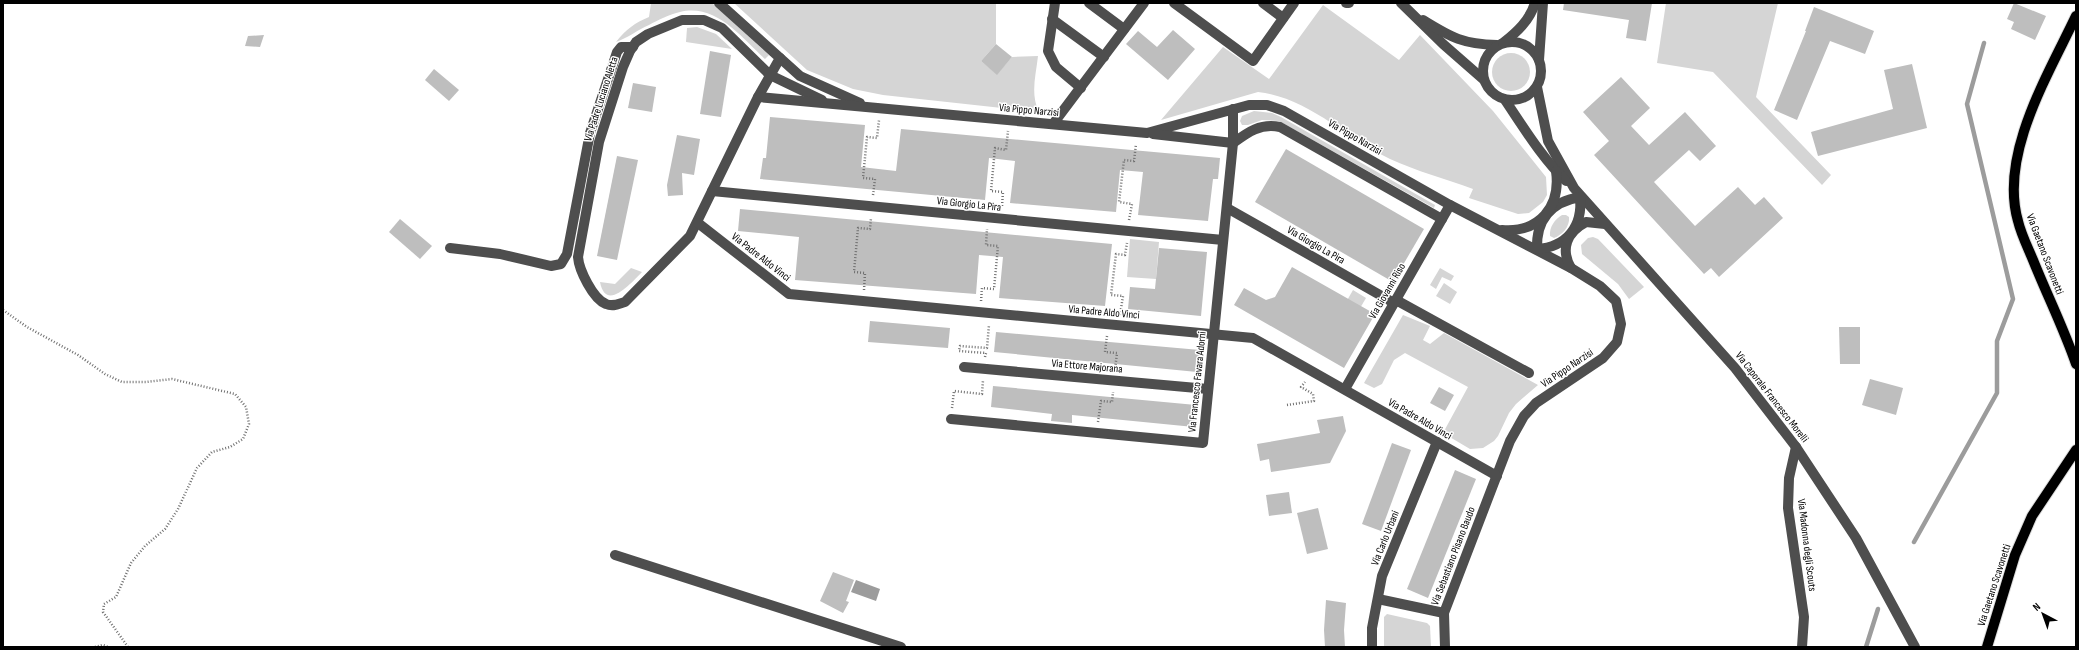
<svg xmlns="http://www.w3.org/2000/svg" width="2079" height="650" viewBox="0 0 2079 650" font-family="'Sofia Sans Condensed',sans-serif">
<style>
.green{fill:#d5d5d5}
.water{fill:#9c9c9c}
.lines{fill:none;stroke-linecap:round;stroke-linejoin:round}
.stream{stroke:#9c9c9c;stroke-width:4.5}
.building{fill:#bebebe}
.major-casing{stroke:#dbdbdb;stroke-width:12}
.path{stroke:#707070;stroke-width:2.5;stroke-dasharray:1 2;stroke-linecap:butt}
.minor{stroke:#4e4e4e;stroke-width:10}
.major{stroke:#000;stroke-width:10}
.labels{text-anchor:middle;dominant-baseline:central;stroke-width:3;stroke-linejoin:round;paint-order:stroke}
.street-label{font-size:11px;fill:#000;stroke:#fff}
</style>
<rect width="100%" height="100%" fill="#fff"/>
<g class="green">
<path d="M651,3H712L769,55L765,59C742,38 716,3 680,12C670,14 658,20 649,25C637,30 628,38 616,42C626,29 635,23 649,17Z"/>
<path d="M734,3H996V44L981,61L997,74L1012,57L1038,56C1036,75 1030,94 1039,112L883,95L853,89L807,70Z"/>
<polygon points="1666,3 1778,3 1756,97 1831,175 1822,185 1713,72 1657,63"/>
<path d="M1323,5L1399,60L1420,35L1493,111L1546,177L1547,195L1543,202L1529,213L1518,214L1469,198L1473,189C1446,179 1416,171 1390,159C1345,137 1308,98 1258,92L1161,120L1223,47L1269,79Z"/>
<polygon points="697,27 716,34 732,49 686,42 687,28"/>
<circle cx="1511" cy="72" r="19"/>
<polygon points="1254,111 1272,113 1281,117 1435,205 1434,208 1279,121 1262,120 1248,125 1242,125 1240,121 1242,116"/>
<path d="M1562,215H1566L1569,217C1570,227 1562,235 1554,238L1550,236C1549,227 1555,219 1562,215Z"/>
<polygon points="1593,237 1598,239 1644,287 1629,299 1618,284 1582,254 1581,245 1588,238"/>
<polygon points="1130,239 1159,242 1156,279 1127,277"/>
<path d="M631,268L642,272C632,282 606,313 600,282L615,284Z"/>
<polygon points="1440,268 1454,276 1451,281 1442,277 1436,289 1430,285"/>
<polygon points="1444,283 1457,292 1450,304 1436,296"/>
<polygon points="1353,290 1366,298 1346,332 1333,325"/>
<polygon points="1403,315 1430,326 1423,340 1430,344 1444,333 1538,385 1516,404 1509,413 1498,436 1494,441 1483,448 1470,449 1443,433 1468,387 1405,353 1394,360 1382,384 1374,388 1364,383"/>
<polygon points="1387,614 1427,623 1430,626 1431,647 1384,647 1384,617"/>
</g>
<polygon class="water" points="856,580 880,589 876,601 851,592"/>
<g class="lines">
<g class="stream">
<polyline points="1914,542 1997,393 1997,341 2013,299 1967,104 1984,43"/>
<polyline points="1866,647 1878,609"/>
</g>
</g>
<g class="building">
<polygon points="1564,3 1652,3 1646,41 1626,38 1629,20 1563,10"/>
<polygon points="2014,3 2046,16 2035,40 2011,29 2014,22 2007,19"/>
<polygon points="1814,7 1874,31 1865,54 1830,41 1797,120 1774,110 1806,31 1805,31"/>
<polygon points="1173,30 1195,49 1168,80 1126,44 1138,31 1157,47"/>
<polygon points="264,35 260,47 245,46 248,36"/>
<polygon points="996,44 1012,57 997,75 981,61"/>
<polygon points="710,51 731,55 721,117 700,114"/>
<polygon points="1912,64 1927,128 1818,156 1811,132 1893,109 1884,70"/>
<polygon points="434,69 459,90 449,101 425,80"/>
<polygon points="1621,77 1650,108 1631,126 1649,145 1685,112 1716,146 1700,161 1689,150 1654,182 1695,226 1738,187 1755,205 1764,197 1783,218 1719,277 1711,268 1704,274 1594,155 1609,141 1583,112"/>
<polygon points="633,83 656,87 652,112 628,108"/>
<polygon points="770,117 865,125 861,167 896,171 901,129 1220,158 1218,179 1213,179 1208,221 1138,215 1143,172 1120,170 1116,212 1010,203 1015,161 989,158 985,200 760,179 763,158 766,158"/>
<polygon points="677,135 700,139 694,175 682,173 683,195 668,196 667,185"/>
<polygon points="1286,149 1424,229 1393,282 1255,202"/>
<polygon points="617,156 638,160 617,260 597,256"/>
<polygon points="740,209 1112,244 1105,306 999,298 1003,257 979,255 976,294 795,280 799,237 738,231"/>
<polygon points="400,219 432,246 420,259 389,232"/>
<polygon points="1159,248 1207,252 1201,316 1128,309 1130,287 1155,289"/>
<polygon points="1292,267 1375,314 1344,368 1234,305 1244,288 1266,300 1275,297"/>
<polygon points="870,321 950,328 948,348 868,342"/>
<polygon points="1839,327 1860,327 1860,364 1840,364"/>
<polygon points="996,332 1200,350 1197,372 994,352"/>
<polygon points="1870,379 1903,388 1896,415 1862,405"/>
<polygon points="993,386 1196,405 1194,427 1072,415 1072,423 1051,421 1052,414 991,407"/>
<polygon points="1439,387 1454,395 1445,411 1430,403"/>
<polygon points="1343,416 1346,431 1330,463 1271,472 1269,459 1260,461 1257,444 1320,433 1317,420"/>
<polygon points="1392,443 1411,450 1381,531 1362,524"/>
<polygon points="1455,470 1476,479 1428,598 1407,589"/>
<polygon points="1289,492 1292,513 1269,516 1266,495"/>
<polygon points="1318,508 1328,549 1307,554 1297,513"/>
<polygon points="833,572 854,580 846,601 849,602 843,613 820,601"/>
<polygon points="1326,600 1346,603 1344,630 1345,647 1325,647 1324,630"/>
</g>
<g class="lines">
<defs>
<g id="major">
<path d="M2076,16C2048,75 1999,155 2018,221C2021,234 2028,248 2033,260C2047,295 2064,329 2076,364"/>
<polyline points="1987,647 2015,555 2032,516 2076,450"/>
</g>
</defs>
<use href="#major" class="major-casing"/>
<g class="path">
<polyline points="873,195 875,179 863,178 867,137 877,138 879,120"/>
<polyline points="1002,206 1003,192 991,191 995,148 1006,150 1008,131"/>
<polyline points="1129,220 1132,204 1119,202 1124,160 1134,161 1136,144"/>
<polyline points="864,290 865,273 854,272 858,228 870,229 871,218"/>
<polyline points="981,301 982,288 994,289 998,246 986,245 987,229"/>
<polyline points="3,310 27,327 78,355 105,374 122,382 146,382 172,379 235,394 246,407 249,424 243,439 230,447 212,452 197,468 178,509 165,529 145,546 131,563 116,597 104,604 103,612 128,647"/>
<polyline points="1120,315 1123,296 1111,295 1116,254 1125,255 1127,243"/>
<polyline points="1107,336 1105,352 1117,353 1115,369"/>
<polyline points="985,357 986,353 959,351 960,346 987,348 989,325"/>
<polyline points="1287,405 1314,401 1313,394 1301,387 1305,382"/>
<polyline points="952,408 954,391 982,394 983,380"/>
<polyline points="1098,422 1101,401 1112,402 1113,392"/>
<polyline points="95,647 103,645 108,647"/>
</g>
<g class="minor">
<path d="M719,3L780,58L758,97L690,236L625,302C618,304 613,307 606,304C593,299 579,270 578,257L599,142L623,67L630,51L636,42L648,34L682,20H704L722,28L770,75L822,100"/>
<polyline points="1055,3 1048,51 1056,67 1081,88"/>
<polyline points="1089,3 1124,29"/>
<polyline points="1174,3 1253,61 1294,3"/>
<polyline points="1263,3 1283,18"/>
<polyline points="1346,3 1349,3"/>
<polyline points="1401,3 1443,44 1483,79"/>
<polyline points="1052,19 1104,57"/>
<path d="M1423,20C1452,38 1463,44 1497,45"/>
<circle cx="1512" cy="71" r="29"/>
<path d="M1503,43C1517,32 1530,20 1535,3"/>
<polyline points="780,58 800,76 860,103"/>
<polyline points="1539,60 1543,3"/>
<polyline points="1537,87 1548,141 1574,188 1735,368 1796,447 1856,538 1915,647"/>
<polyline points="758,97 1147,133 1249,105 1267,105 1284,111 1450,205 1571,268 1600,286 1616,301 1621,324 1617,342 1603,358 1536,403 1524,416 1510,441 1444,613 1445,647"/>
<path d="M1505,100C1524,128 1542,158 1566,181"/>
<polyline points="1053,124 1144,3"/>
<path d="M1153,134L1233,143C1248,132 1260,123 1280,127L1442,219"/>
<polyline points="712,191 1223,240"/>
<path d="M1580,197C1583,226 1567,247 1537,249C1536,219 1551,202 1580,197Z"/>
<polyline points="1227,208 1394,303"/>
<polyline points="698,223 789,294 1253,338 1497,476"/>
<path d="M1502,230C1539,233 1561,207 1556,171"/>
<polyline points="450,248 500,254 551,266 561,264 567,254 590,133 617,52 621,47 633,47"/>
<path d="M1571,268C1560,249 1567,232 1586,222L1605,224"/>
<polyline points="1396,300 1529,373"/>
<polyline points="964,367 1208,389"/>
<polyline points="1345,389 1450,205"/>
<polyline points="951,419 1203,443 1233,143 1233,109"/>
<polyline points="1796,447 1789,478 1788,508 1804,617 1802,647"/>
<polyline points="615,555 901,647"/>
<polyline points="1378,599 1444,613"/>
<polyline points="1372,647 1372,628 1382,576 1437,442"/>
</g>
<use href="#major" class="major"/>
</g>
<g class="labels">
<g class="street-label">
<text transform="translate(601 99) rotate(-72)">Via Padre Luciano Aletta</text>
<text transform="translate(1029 110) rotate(5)">Via Pippo Narzisi</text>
<text transform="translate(1355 137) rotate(30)">Via Pippo Narzisi</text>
<text transform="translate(969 204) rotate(6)">Via Giorgio La Pira</text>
<text transform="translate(1316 245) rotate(30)">Via Giorgio La Pira</text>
<text transform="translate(2045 254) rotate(69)">Via Gaetano Scavonetti</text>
<text transform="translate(761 257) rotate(38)">Via Padre Aldo Vinci</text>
<text transform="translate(1387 291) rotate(-60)">Via Giovanni Riso</text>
<text transform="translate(1104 312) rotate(5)">Via Padre Aldo Vinci</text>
<text transform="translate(1087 366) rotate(5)">Via Ettore Majorana</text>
<text transform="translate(1567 368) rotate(-34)">Via Pippo Narzisi</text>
<text transform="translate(1197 382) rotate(-84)">Via Francesco Favara Adorni</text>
<text transform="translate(1772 397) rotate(52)">Via Caporale Francesco Morelli</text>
<text transform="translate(1420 419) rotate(30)">Via Padre Aldo Vinci</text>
<text transform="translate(1385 538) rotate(-68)">Via Carlo Urbani</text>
<text transform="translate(1807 545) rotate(83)">Via Madonna degli Scouts</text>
<text transform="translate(1453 556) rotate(-69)">Via Sebastiano Pisano Baudo</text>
<text transform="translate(1994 585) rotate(-72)">Via Gaetano Scavonetti</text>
</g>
</g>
<rect width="2079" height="650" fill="none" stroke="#000000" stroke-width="8"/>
<g transform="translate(2043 614) rotate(319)" stroke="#ffffff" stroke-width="3" paint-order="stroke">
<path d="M0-3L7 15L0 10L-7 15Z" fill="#000000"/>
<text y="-6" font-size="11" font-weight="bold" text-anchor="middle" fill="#000000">N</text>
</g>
</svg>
